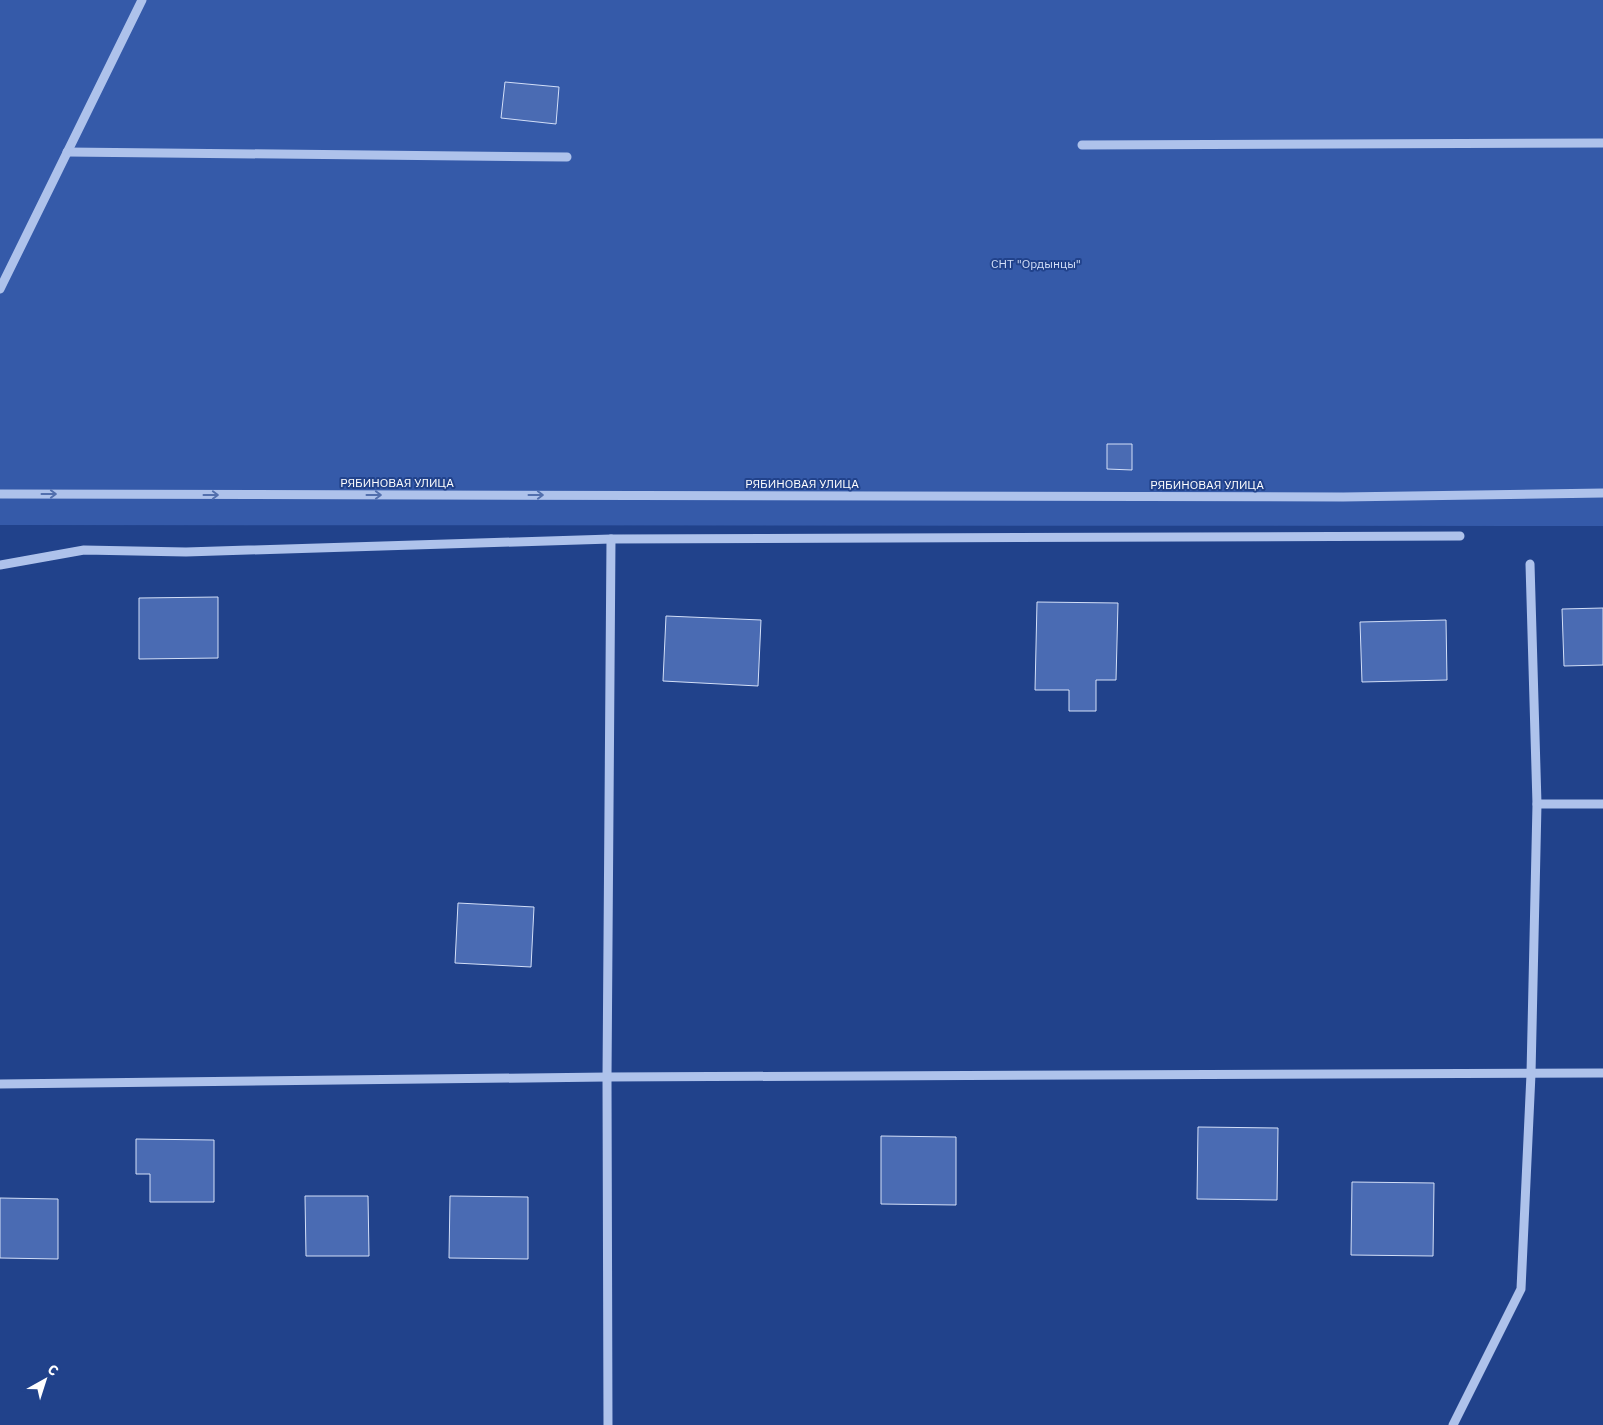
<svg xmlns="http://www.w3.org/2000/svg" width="1603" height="1425" viewBox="0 0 1603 1425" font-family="'IBM Plex Sans',sans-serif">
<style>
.green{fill:#355aa9}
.building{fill:#4a6bb3;stroke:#d3dff8}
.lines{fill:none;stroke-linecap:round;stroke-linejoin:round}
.minor{stroke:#aec2eb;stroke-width:9}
.oneway{stroke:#526fad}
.labels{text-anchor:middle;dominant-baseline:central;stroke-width:4;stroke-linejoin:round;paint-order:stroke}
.park-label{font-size:12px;fill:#d3dff8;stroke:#21428b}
.street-label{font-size:12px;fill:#fff;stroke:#21428b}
</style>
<rect width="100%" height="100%" fill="#21428b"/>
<polygon class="green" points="0,0 1603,0 1603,526 0,525"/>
<g class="building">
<polygon points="505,82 559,87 556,124 501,118"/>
<polygon points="1107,444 1132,444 1132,470 1107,469"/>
<polygon points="218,597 218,658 139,659 139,598"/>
<polygon points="1037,602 1118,603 1116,680 1096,680 1096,711 1069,711 1069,690 1035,690"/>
<polygon points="1603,608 1603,665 1564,666 1562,609"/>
<polygon points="666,616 761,620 758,686 663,681"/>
<polygon points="1446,620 1447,680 1362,682 1360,622"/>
<polygon points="458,903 534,907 531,967 455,963"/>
<polygon points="1198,1127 1278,1128 1277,1200 1197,1199"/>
<polygon points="881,1136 956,1137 956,1205 881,1204"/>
<polygon points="136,1139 214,1140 214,1202 150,1202 150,1174 136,1174"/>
<polygon points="1352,1182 1434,1183 1433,1256 1351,1255"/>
<polygon points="305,1196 368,1196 369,1256 306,1256"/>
<polygon points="450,1196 528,1197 528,1259 449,1258"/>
<polygon points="0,1198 58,1199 58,1259 0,1258"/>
</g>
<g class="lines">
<g class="minor">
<polyline points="1082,145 1603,143"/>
<polyline points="67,152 567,157"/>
<polyline points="0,289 142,0"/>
<polyline points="0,494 1343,497 1603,493"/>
<polyline points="1530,564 1537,804"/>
<polyline points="0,565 84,550 186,552 611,539 1460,536"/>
<polyline points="0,1084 607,1077 1603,1073"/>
<polyline points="608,1425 607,1077 611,539"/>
<polyline points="1453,1425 1521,1289 1531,1074 1537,804 1603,804"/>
</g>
</g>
<defs><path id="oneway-shaft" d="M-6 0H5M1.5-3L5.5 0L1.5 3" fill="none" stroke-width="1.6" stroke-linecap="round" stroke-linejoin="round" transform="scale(1.25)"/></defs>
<g class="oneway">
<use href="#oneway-shaft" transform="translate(49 494)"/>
<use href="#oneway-shaft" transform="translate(211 495)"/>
<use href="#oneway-shaft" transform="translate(374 495)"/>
<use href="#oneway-shaft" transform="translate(536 495)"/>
</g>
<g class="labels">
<g class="park-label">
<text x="1036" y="263">СНТ "Ордынцы"</text>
</g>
<g class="street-label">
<text x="397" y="482">РЯБИНОВАЯ УЛИЦА</text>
<text x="802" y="483">РЯБИНОВАЯ УЛИЦА</text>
<text x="1207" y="484">РЯБИНОВАЯ УЛИЦА</text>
</g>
</g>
<g transform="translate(45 1380) rotate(39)" stroke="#21428b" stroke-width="4" paint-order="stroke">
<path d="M0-4L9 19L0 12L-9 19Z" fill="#ffffff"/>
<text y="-8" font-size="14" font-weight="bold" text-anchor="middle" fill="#ffffff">С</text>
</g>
</svg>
